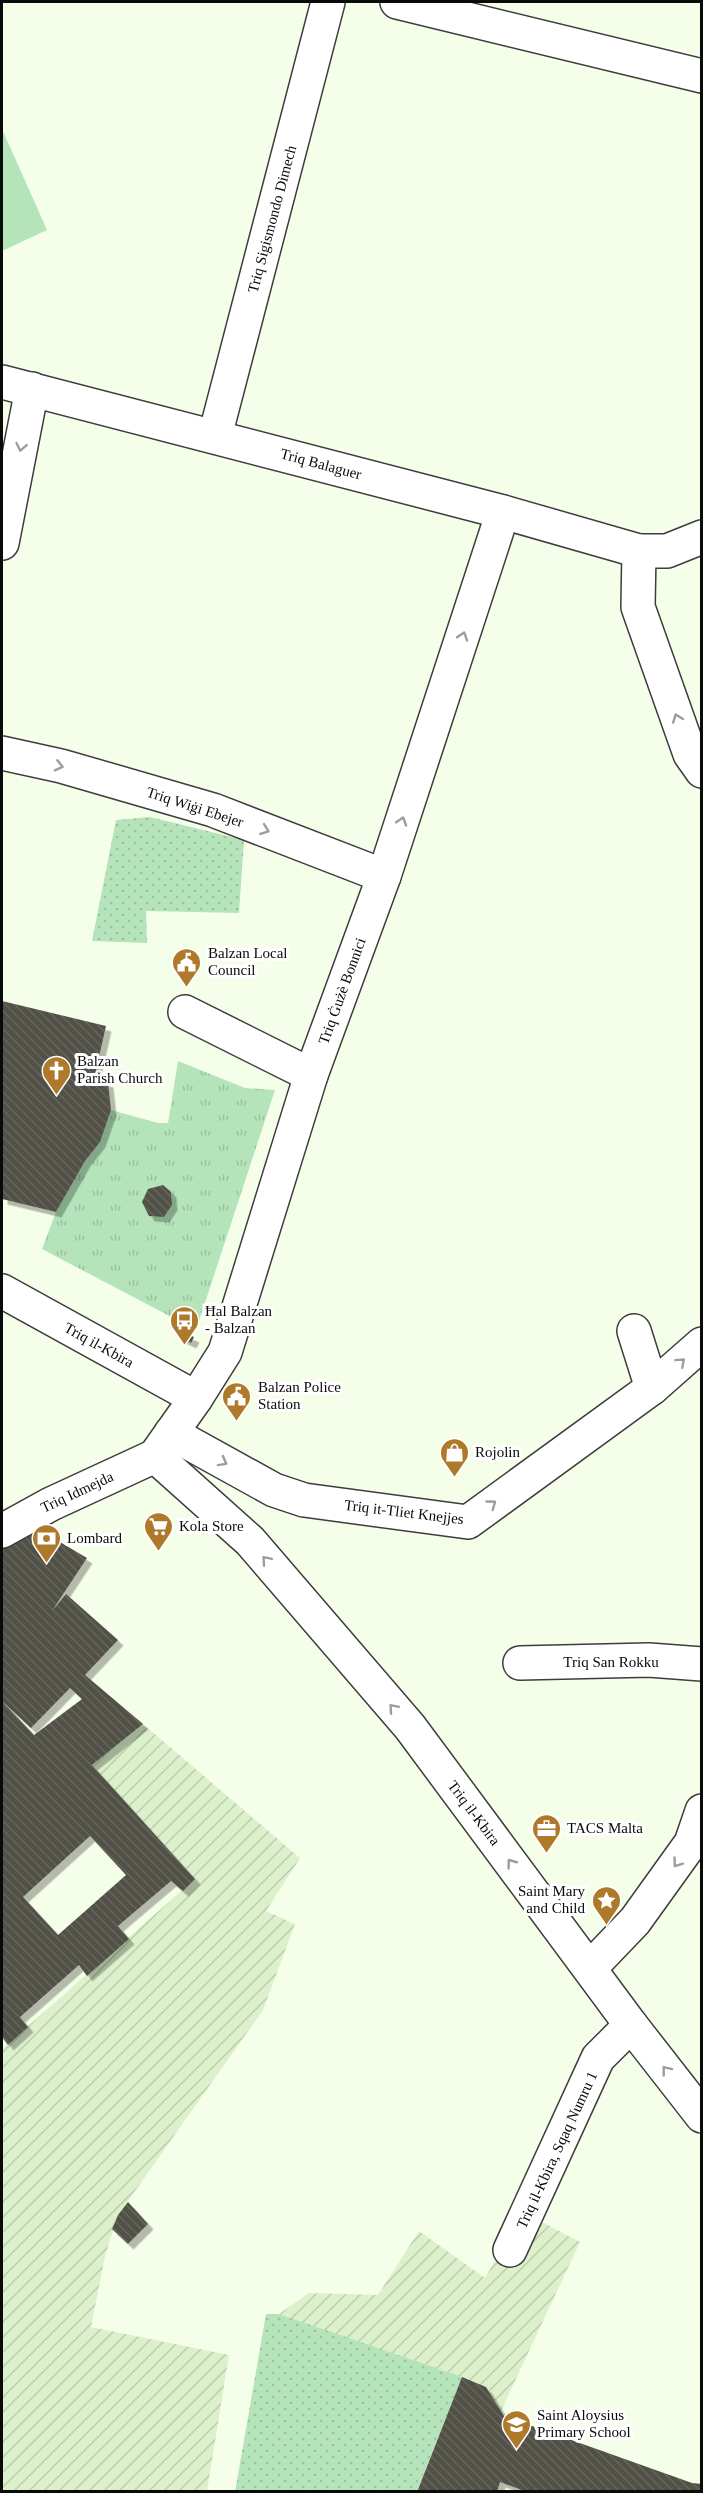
<svg xmlns="http://www.w3.org/2000/svg" width="703" height="2493" viewBox="0 0 703 2493" font-family="Georgia,serif">
<style>
.farmland{fill:url(#farmland-furrows)}
.grass{fill:url(#grass-dots)}
.park{fill:url(#park-tufts)}
.garden{fill:#b5e4bb}
.building{fill:url(#building-back-hatch);fill-rule:evenodd;filter:url(#shadow)}
.lines{fill:none;stroke-linecap:round;stroke-linejoin:round}
.minor-casing{stroke:#3d3d3d;stroke-width:36}
.minor{stroke:#fff;stroke-width:33}
.oneway{stroke:#9d9d9d}
.labels{text-anchor:middle;dominant-baseline:central;stroke-width:6;stroke-linejoin:round;paint-order:stroke}
.street-label{font-size:15px;fill:#0a0a0a;stroke:#fff}
.poi-label{font-size:15px;fill:#0a0a0a;stroke:#fff;text-anchor:start}
</style>
<defs>
<pattern id="farmland-furrows" width="10" height="10" patternUnits="userSpaceOnUse" patternTransform="scale(1.5)"><rect width="10" height="10" fill="#dcf1cb"/><path d="M-1 1l2-2M0 10L10 0M9 11l2-2" fill="none" stroke="#bbcdad"/></pattern>
<pattern id="grass-dots" width="8" height="8" patternUnits="userSpaceOnUse" patternTransform="scale(1.5)"><rect width="8" height="8" fill="#b5e4bb"/><path d="M2 2h.1M6 6h.1" fill="none" stroke="#9ac29f" stroke-width="1.8" stroke-linecap="round"/></pattern>
<pattern id="park-tufts" width="24" height="20" patternUnits="userSpaceOnUse" patternTransform="scale(1.5)"><rect width="24" height="20" fill="#b5e4bb"/><path d="M3 7l-1-3M5 7V3M7 7l1-3M15 17l-1-3M17 17v-4M19 17l1-3" fill="none" stroke="#9ac29f"/></pattern>
<pattern id="building-back-hatch" width="6" height="6" patternUnits="userSpaceOnUse" patternTransform="scale(1.5)"><rect width="6" height="6" fill="#515147"/><path d="M-1 5l2 2M0 0l6 6M5-1l2 2" fill="none" stroke="#65655d"/></pattern>
<filter id="shadow"><feDropShadow dx="5.5" dy="5.5" stdDeviation="0" flood-color="#0004"/></filter>
</defs>
<rect width="100%" height="100%" fill="#f4fee8"/>
<g class="farmland">
<polygon points="143,1724 300,1858 266,1911 295,1924 263,2010 118,2215 105,2256 91,2327 229,2355 207,2491 2,2491 2,2049 195,1879 92,1765"/>
<polygon points="533,2217 580,2242 501,2411 486,2387 279,2314 309,2293 378,2295 419,2231 485,2278 500,2252"/>
</g>
<g class="grass">
<polygon points="150,817 244,840 239,913 146,911 147,943 92,941 116,820"/>
<polygon points="266,2314 279,2314 462,2377 417,2491 235,2492"/>
</g>
<polygon class="park" points="178,1061 245,1088 275,1090 196,1330 42,1249 56,1212 111,1110 158,1123 168,1123"/>
<polygon class="garden" points="2,129 47,230 2,251"/>
<g class="building">
<polygon points="2,1001 106,1026 94,1079 108,1082 111,1110 100,1142 85,1161 56,1212 2,1199"/>
<polygon points="163,1185 171,1192 172,1205 164,1217 149,1216 142,1202 148,1189"/>
<polygon points="180,1331 194,1337 191,1343 178,1337"/>
<path d="M38,1529L87,1558L52,1611L66,1594L118,1640L85,1675L143,1724L92,1765L195,1879L183,1891L171,1881L118,1926L129,1939L87,1976L79,1965L20,2017L28,2027L8,2045L2,2037V1549ZM70,1688L82,1699L34,1735L2,1701L31,1728ZM90,1836L126,1875L58,1935L23,1897Z"/>
<polygon points="128,2202 148,2224 128,2244 112,2229 118,2215"/>
<polygon points="462,2377 486,2387 504,2416 692,2483 702,2484 702,2492 527,2492 500,2482 497,2492 417,2492"/>
</g>
<g class="lines">
<defs>
<g id="minor">
<polyline points="397,2 702,76"/>
<polyline points="2,382 503,512 639,551 667,551 702,537"/>
<polyline points="215,436 328,2"/>
<polyline points="2,543 32,389"/>
<polyline points="639,551 638,607 690,754 702,771"/>
<polyline points="2,753 61,766 213,810 384,876"/>
<polyline points="185,1012 311,1075"/>
<polyline points="2,1291 196,1398"/>
<polyline points="634,1331 652,1388"/>
<polyline points="171,1433 274,1490 304,1500 468,1522 652,1388 702,1344"/>
<polyline points="155,1456 250,1541 410,1727 631,2025 702,2116"/>
<polyline points="2,1531 51,1504 155,1456 196,1398 225,1352 311,1075 384,876 503,512"/>
<polyline points="520,1663 649,1660 702,1664"/>
<polyline points="590,1968 635,1921 691,1843 702,1811"/>
<polyline points="510,2250 598,2058 631,2025"/>
</g>
</defs>
<use href="#minor" class="minor-casing"/>
<use href="#minor" class="minor"/>
</g>
<defs><path id="oneway-chevron" d="M-2-3.5L2.5 0L-2 3.5" fill="none" stroke-width="1.6" stroke-linecap="round" stroke-linejoin="round" transform="scale(1.5)"/></defs>
<g class="oneway">
<use href="#oneway-chevron" transform="translate(21 447) rotate(101)"/>
<use href="#oneway-chevron" transform="translate(463 636) rotate(-72)"/>
<use href="#oneway-chevron" transform="translate(677 718) rotate(-110)"/>
<use href="#oneway-chevron" transform="translate(59 766) rotate(14)"/>
<use href="#oneway-chevron" transform="translate(402 821) rotate(-72)"/>
<use href="#oneway-chevron" transform="translate(265 830) rotate(21)"/>
<use href="#oneway-chevron" transform="translate(681 1362) rotate(-42)"/>
<use href="#oneway-chevron" transform="translate(223 1462) rotate(29)"/>
<use href="#oneway-chevron" transform="translate(492 1504) rotate(-36)"/>
<use href="#oneway-chevron" transform="translate(266 1560) rotate(-131)"/>
<use href="#oneway-chevron" transform="translate(393 1708) rotate(-131)"/>
<use href="#oneway-chevron" transform="translate(511 1863) rotate(-127)"/>
<use href="#oneway-chevron" transform="translate(677 1863) rotate(126)"/>
<use href="#oneway-chevron" transform="translate(666 2070) rotate(-128)"/>
</g>
<defs>
<symbol id="civic-pin" viewBox="-11 -11 22 30"><path d="M0 17L-7.5 6A9.5 9.5 0 1 1 7.5 6Z" fill="#af792c" stroke="#fff"/><path d="M-.6-6.5H3V-4.5H.6V-3L4-1V1h2V6H-6V1h2V-1L-.6-3ZM-1.2 2.5V6h2.4V2.5Z" fill="#fff"/></symbol>
<symbol id="church-pin" viewBox="-11 -11 22 30"><path d="M0 17L-7.5 6A9.5 9.5 0 1 1 7.5 6Z" fill="#af792c" stroke="#fff"/><path d="M-1.2-6h2.4v3.5h3.3v2.4h-3.3V6h-2.4V-.1h-3.3v-2.4h3.3Z" fill="#fff"/></symbol>
<symbol id="bus-pin" viewBox="-11 -11 22 30"><path d="M0 17L-7.5 6A9.5 9.5 0 1 1 7.5 6Z" fill="#af792c" stroke="#fff"/><path d="M-5-6H5V4H4V6H2V4H-2V6H-4V4H-5ZM-3.5-4V0h7V-4ZM-3.5 1.2v1.5H-2V1.2ZM2 1.2v1.5H3.5V1.2Z" fill="#fff"/></symbol>
<symbol id="shop-pin" viewBox="-11 -11 22 30"><path d="M0 17L-7.5 6A9.5 9.5 0 1 1 7.5 6Z" fill="#af792c" stroke="#fff"/><path d="M-5-2.5h2.3a2.7 3.5 0 0 1 5.4 0H5L5.5 6h-11ZM-1.5-2.5h3a1.5 2.3 0 0 0-3 0Z" fill="#fff"/></symbol>
<symbol id="supermarket-pin" viewBox="-11 -11 22 30"><path d="M0 17L-7.5 6A9.5 9.5 0 1 1 7.5 6Z" fill="#af792c" stroke="#fff"/><path d="M-6-5.5h2.5l.6 2H6L4.5 2H-2.5L-4.4-4H-6ZM-1.5 3.2a1.3 1.3 0 1 0 .1 0ZM3 3.2a1.3 1.3 0 1 0 .1 0Z" fill="#fff"/></symbol>
<symbol id="bank-pin" viewBox="-11 -11 22 30"><path d="M0 17L-7.5 6A9.5 9.5 0 1 1 7.5 6Z" fill="#af792c" stroke="#fff"/><path d="M-6-4H6V4H-6ZM0-2.3a2.3 2.3 0 1 0 0 4.6a2.3 2.3 0 1 0 0-4.6Z" fill="#fff"/></symbol>
<symbol id="office-pin" viewBox="-11 -11 22 30"><path d="M0 17L-7.5 6A9.5 9.5 0 1 1 7.5 6Z" fill="#af792c" stroke="#fff"/><path d="M-6-3h4V-5.5h4V-3h4V5H-6ZM-1-4.5V-3h2v-1.5ZM-6 0V1H6V0Z" fill="#fff"/></symbol>
<symbol id="sight-pin" viewBox="-11 -11 22 30"><path d="M0 17L-7.5 6A9.5 9.5 0 1 1 7.5 6Z" fill="#af792c" stroke="#fff"/><path d="M0-6L1.8-2.2L6-1.7L2.9 1.2L3.7 5.4L0 3.3L-3.7 5.4L-2.9 1.2L-6-1.7L-1.8-2.2Z" fill="#fff"/></symbol>
<symbol id="school-pin" viewBox="-11 -11 22 30"><path d="M0 17L-7.5 6A9.5 9.5 0 1 1 7.5 6Z" fill="#af792c" stroke="#fff"/><path d="M0-5L7-2L0 1L-7-2ZM-4 1L0 2.5L4 1V4Q0 6-4 4Z" fill="#fff"/></symbol>
</defs>
<g fill-rule="evenodd">
<use href="#civic-pin" x="170" y="946" width="33" height="45"/>
<use href="#church-pin" x="40" y="1054" width="33" height="45"/>
<use href="#bus-pin" x="168" y="1304" width="33" height="45"/>
<use href="#civic-pin" x="220" y="1380" width="33" height="45"/>
<use href="#shop-pin" x="438" y="1436" width="33" height="45"/>
<use href="#supermarket-pin" x="142" y="1510" width="33" height="45"/>
<use href="#bank-pin" x="30" y="1522" width="33" height="45"/>
<use href="#office-pin" x="530" y="1812" width="33" height="45"/>
<use href="#sight-pin" x="590" y="1884" width="33" height="45"/>
<use href="#school-pin" x="500" y="2408" width="33" height="45"/>
</g>
<g class="labels">
<g class="street-label">
<text transform="translate(272 219) rotate(-75)">Triq Sigismondo Dimech</text>
<text transform="translate(321 464) rotate(15)">Triq Balaguer</text>
<text transform="translate(195 807) rotate(18)">Triq Wiġi Ebejer</text>
<text transform="translate(342 991) rotate(-70)">Triq Ġużè Bonnici</text>
<text transform="translate(99 1345) rotate(29)">Triq il-Kbira</text>
<text transform="translate(77 1492) rotate(-25)">Triq Idmejda</text>
<text transform="translate(404 1512) rotate(7)">Triq it-Tliet Knejjes</text>
<text x="611" y="1662">Triq San Rokku</text>
<text transform="translate(474 1813) rotate(53)">Triq il-Kbira</text>
<text transform="translate(557 2150) rotate(-65)">Triq il-Kbira, Sqaq Numru 1</text>
</g>
<g class="poi-label">
<text x="208" y="953">Balzan Local<tspan x="208" dy="17">Council</tspan></text>
<text x="77" y="1061">Balzan<tspan x="77" dy="17">Parish Church</tspan></text>
<text x="205" y="1311">Ħal Balzan<tspan x="205" dy="17">- Balzan</tspan></text>
<text x="258" y="1387">Balzan Police<tspan x="258" dy="17">Station</tspan></text>
<text x="475" y="1452">Rojolin</text>
<text x="179" y="1526">Kola Store</text>
<text x="67" y="1538">Lombard</text>
<text x="567" y="1828">TACS Malta</text>
<text x="585" y="1891" text-anchor="end">Saint Mary<tspan x="585" dy="17">and Child</tspan></text>
<text x="537" y="2415">Saint Aloysius<tspan x="537" dy="17">Primary School</tspan></text>
</g>
</g>
<rect width="703" height="2493" fill="none" stroke="#0a0a0a" stroke-width="6"/>
</svg>
